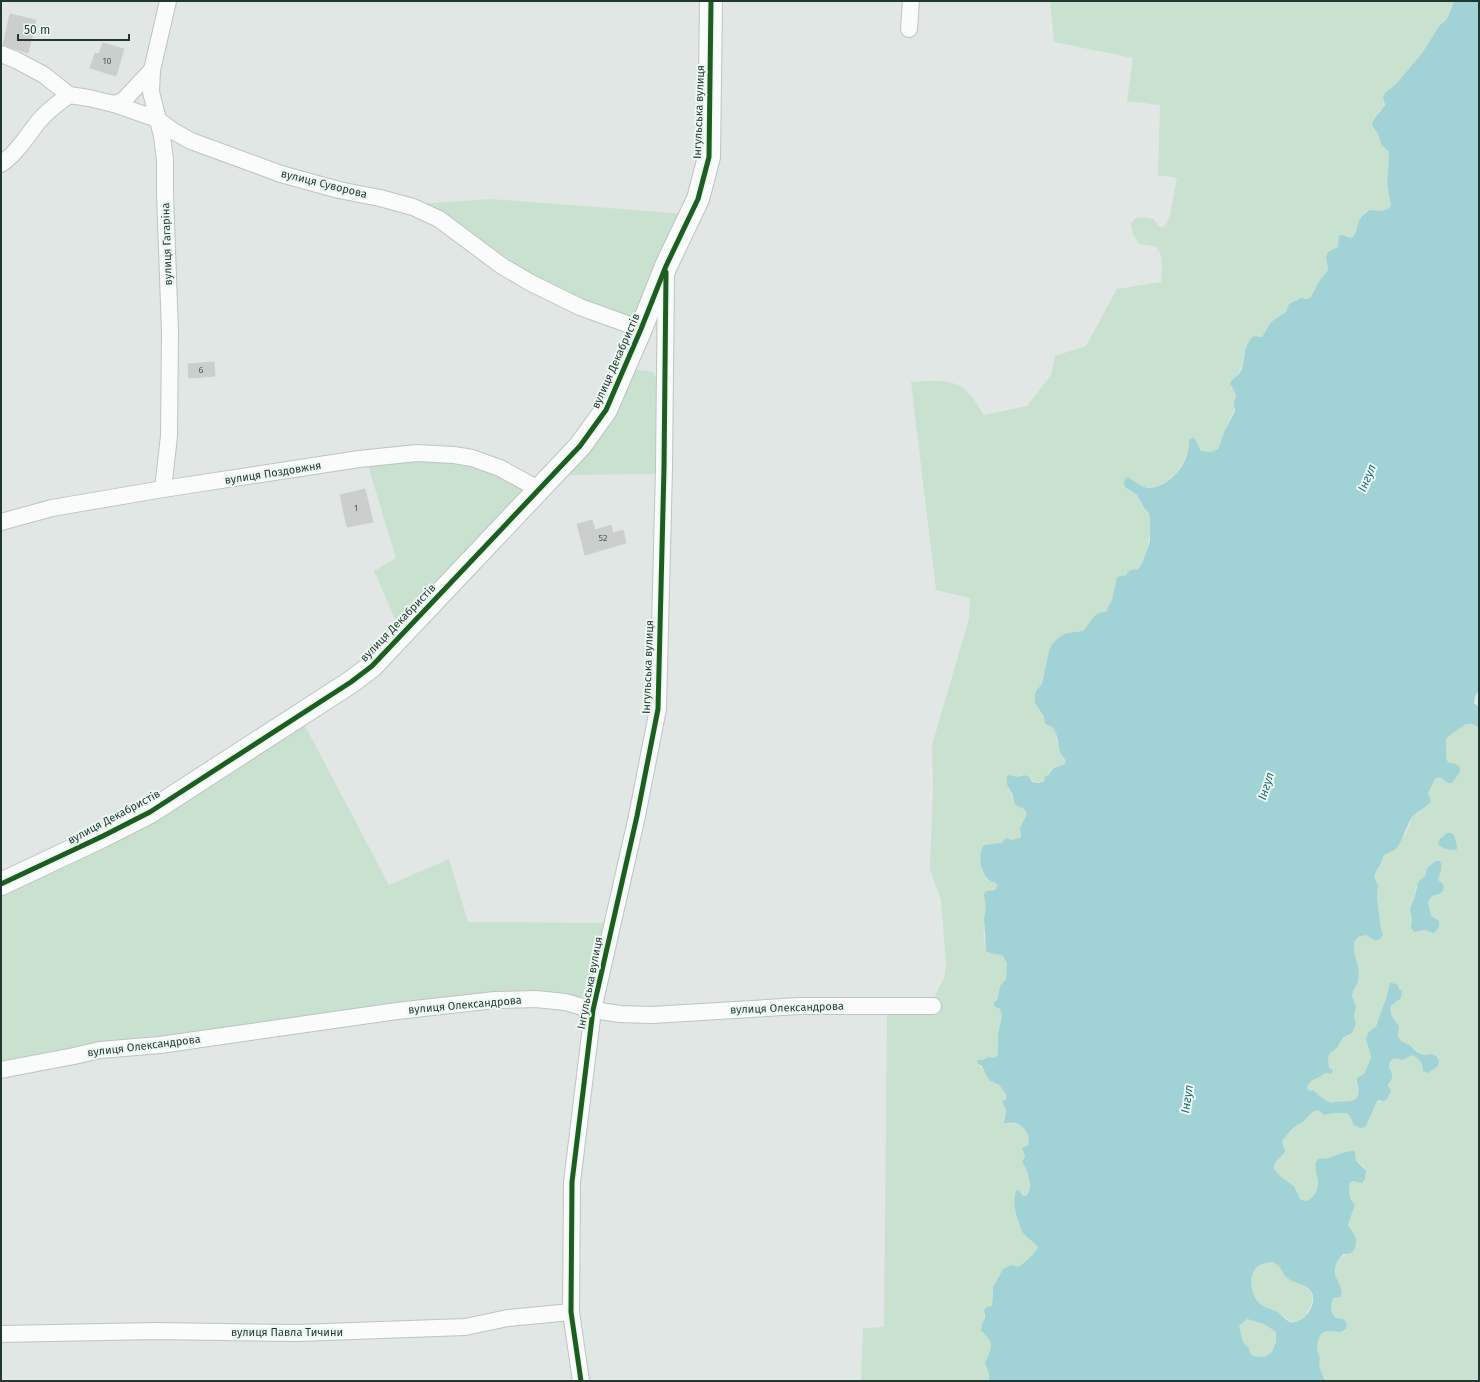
<svg xmlns="http://www.w3.org/2000/svg" width="1480" height="1382" viewBox="0 0 1480 1382" font-family="'Fira Sans',sans-serif">
<style>
.green{fill:#c9e1cf;fill-rule:evenodd}
.water{fill:#a1d3d6;fill-rule:evenodd}
.building{fill:#cacfcd;stroke:#cad0cd}
.lines{fill:none;stroke-linecap:round;stroke-linejoin:round}
.street-casing{stroke:#bec4c1;stroke-width:18}
.secondary-casing{stroke:#bdc5c1;stroke-width:24}
.street{stroke:#fafbfb;stroke-width:16}
.secondary{stroke:#fafbfb;stroke-width:22}
.cycleway-casing{stroke:#eef7f2;stroke-width:8}
.cycleway{stroke:#1b5e20;stroke-width:5}
.labels{text-anchor:middle;dominant-baseline:central;stroke-width:4;stroke-linejoin:round;paint-order:stroke}
.number-label{font-size:9px;fill:#4a5f58}
.street-label{font-size:11px;fill:#1f3930;stroke:#eef7f2}
.water-label{font-size:12px;font-style:italic;fill:#1a6d75;stroke:#eef7f2}
</style>
<rect width="100%" height="100%" fill="#e1e7e4"/>
<g class="green">
<path d="M1050,1H1454L1449,15L1446,20L1439,26L1423,52L1397,83L1392,87L1383,100C1385,106 1384,107 1379,111V139L1388,151L1389,156L1387,183L1391,206C1384,216 1373,205 1364,213C1358,219 1358,227 1356,234L1353,237L1339,238L1338,247L1335,250H1332L1326,258L1328,268L1327,272L1311,297L1308,299L1301,298L1296,300L1286,312L1271,322L1262,337L1254,336C1239,348 1248,368 1233,379L1231,386L1236,395L1234,402L1235,407L1224,432L1220,445L1218,449L1211,452L1201,451L1193,437L1189,440C1188,461 1173,485 1150,487C1148,487 1146,487 1144,487C1139,485 1133,480 1128,477L1130,491C1138,493 1139,500 1143,507C1145,510 1148,511 1149,514C1154,524 1146,560 1138,568C1136,570 1133,571 1130,572C1124,575 1120,578 1115,584C1116,593 1111,604 1106,612C1093,614 1092,623 1083,631L1067,633L1059,637L1052,644L1049,651L1042,684L1035,695L1036,705L1045,720L1053,727L1056,733V739L1060,747V753L1065,760L1064,764L1054,767L1050,770L1049,775L1045,776L1044,781C1034,785 1031,778 1022,775L1018,777L1010,776L1008,789C1012,794 1014,804 1018,806C1020,807 1022,808 1024,809L1027,815L1020,831L1021,837L1012,840L1003,841C998,846 991,843 984,845C976,855 980,873 990,881C992,882 995,882 996,883L997,886L995,890L991,891C985,911 981,931 986,951C992,955 997,953 1003,956L1007,964L1006,979L1001,986L998,998L995,1000L997,1007L1000,1009L1002,1016L998,1034V1055L996,1057C988,1060 985,1057 979,1065L986,1072L989,1080C997,1084 1004,1088 1007,1097L1004,1100L1003,1105L1006,1110L1004,1118L1006,1124C1018,1121 1029,1130 1029,1142L1023,1152L1025,1156L1022,1162C1028,1170 1034,1188 1026,1196H1023L1021,1193L1014,1194C1014,1206 1016,1224 1024,1234C1028,1239 1034,1242 1038,1247C1037,1251 1023,1266 1019,1267C1013,1268 1009,1264 1004,1269C999,1273 992,1288 992,1294C991,1299 993,1302 992,1307H989L984,1310C984,1315 984,1318 984,1323C983,1336 999,1346 986,1360L989,1373V1381H861L863,1328L884,1327L887,1003L933,999L944,978L946,964L941,900L930,869L933,787L932,745L969,619L970,598L936,590L911,382C928,381 956,378 968,392C974,398 979,408 984,415L1027,406L1051,375L1055,356L1086,346L1117,289L1161,282C1162,273 1164,253 1156,247C1151,245 1144,245 1139,244C1135,238 1125,222 1137,218C1142,217 1149,218 1154,219L1159,227H1162L1166,225L1170,216L1177,178L1158,175L1160,105L1127,101L1133,58L1054,42Z"/>
<polygon points="491,199 686,214 639,313 628,317 616,316 531,279 417,204"/>
<polygon points="638,370 648,371 654,373 657,379 657,474 560,475 632,373"/>
<polygon points="417,458 471,461 527,488 400,630 374,571 396,558 367,462"/>
<polygon points="302,720 389,885 449,859 468,922 606,923 593,979 589,990 583,996 576,998 1,1067 1,889"/>
<path d="M1466,724H1470L1479,727V1381H1325L1319,1366L1320,1359L1317,1349L1318,1341L1321,1334L1326,1331L1341,1332L1346,1329C1336,1317 1329,1314 1333,1297H1340L1342,1290C1333,1276 1330,1258 1351,1253L1356,1237L1348,1225L1354,1209L1349,1187L1350,1183L1353,1181L1357,1182L1366,1170L1364,1166L1356,1161L1355,1154L1353,1151L1327,1159H1320L1315,1165C1318,1179 1321,1192 1307,1201C1301,1199 1297,1197 1296,1189C1283,1180 1262,1168 1283,1155L1284,1147L1281,1142L1283,1138L1291,1132L1296,1125L1303,1122L1315,1110H1318L1327,1114C1330,1113 1342,1113 1346,1113L1350,1116L1352,1121L1367,1124L1376,1103L1382,1100L1390,1089C1388,1086 1388,1067 1390,1064C1391,1061 1392,1061 1394,1058H1406L1412,1055C1419,1058 1422,1063 1424,1071H1432L1434,1068L1431,1054C1419,1056 1419,1051 1410,1045C1408,1044 1404,1043 1401,1041L1398,1036L1399,1026C1394,1019 1389,1015 1391,1006L1398,1001L1389,991L1379,1019L1373,1030L1368,1047L1371,1057L1368,1065L1364,1074L1356,1081C1361,1093 1357,1100 1345,1103C1340,1101 1337,1103 1332,1103C1324,1103 1318,1094 1313,1090L1310,1091L1307,1088C1311,1077 1318,1080 1325,1073L1329,1074L1328,1057L1331,1052L1337,1048L1344,1038L1352,1033L1356,1024L1354,1016L1356,1007L1352,996L1353,991L1358,982L1359,970L1354,951V942L1357,937L1366,935L1369,936L1383,934L1381,929L1377,897L1378,885L1374,877L1375,872L1382,864L1383,856L1405,835L1413,816L1420,812L1425,806L1429,804L1428,793L1435,779L1440,777L1448,783L1451,762H1448L1446,758V739L1450,735ZM1445,836H1454L1457,845L1448,849L1438,844L1440,839ZM1427,868L1441,871L1438,875V881L1444,885L1439,894L1432,896L1428,902L1433,933L1425,930L1418,932L1411,927L1412,919L1410,909L1415,896L1416,887L1425,876Z"/>
<path d="M1272,1262C1282,1266 1280,1270 1286,1277C1289,1279 1294,1281 1297,1282C1314,1289 1316,1297 1307,1313C1305,1318 1302,1322 1296,1322C1288,1322 1286,1318 1281,1314C1274,1309 1264,1309 1259,1303C1250,1293 1247,1272 1260,1265C1263,1263 1268,1263 1272,1262Z"/>
<polygon points="1247,1319 1264,1324 1276,1332 1276,1342 1272,1352 1264,1357 1253,1356 1250,1353 1249,1348 1243,1342 1238,1326"/>
</g>
<g class="water">
<path d="M1454,1H1479V689L1475,697L1474,703L1479,707V727L1471,724H1466L1450,735L1446,739V758L1448,762L1455,764L1460,767V772L1452,783H1448L1440,777L1435,779L1428,793L1431,802C1426,807 1419,811 1414,815C1409,819 1403,839 1398,846C1394,852 1389,851 1383,856C1383,865 1376,868 1374,877L1378,885L1377,897L1381,929L1383,934C1379,944 1373,940 1366,935L1358,937L1354,942V951L1359,970L1358,982L1353,991L1352,996L1356,1007L1354,1016L1356,1024L1352,1033L1343,1038L1337,1048L1331,1052L1328,1057L1329,1068L1333,1070L1331,1074L1325,1073C1318,1080 1311,1077 1307,1088L1310,1091L1313,1090C1319,1095 1324,1101 1332,1103C1339,1099 1355,1106 1358,1094C1360,1089 1356,1083 1357,1078L1364,1074L1368,1065L1371,1057L1366,1039L1368,1033L1376,1026L1386,999L1390,983H1392L1398,985L1399,989L1402,991L1401,998L1391,1006C1389,1015 1394,1019 1399,1026L1398,1036L1401,1041L1410,1045L1417,1052L1424,1055L1431,1054L1436,1056L1439,1061L1438,1066L1428,1073L1423,1071C1423,1063 1419,1058 1412,1055L1403,1060L1394,1058L1390,1062L1389,1068L1392,1073V1078L1388,1085L1391,1091L1387,1099L1384,1101L1379,1100L1376,1103L1367,1124L1365,1127L1360,1128L1354,1125L1350,1116L1346,1113C1338,1113 1331,1113 1324,1115L1318,1110C1311,1111 1308,1118 1303,1122C1301,1123 1299,1124 1297,1125C1294,1127 1283,1139 1282,1142L1285,1151C1282,1159 1274,1158 1274,1169L1282,1178L1294,1186L1300,1199L1307,1201C1330,1187 1307,1164 1319,1159C1322,1158 1325,1159 1328,1158C1336,1156 1344,1151 1353,1151L1355,1152L1356,1161L1366,1170L1365,1179L1362,1183L1353,1181L1350,1183C1348,1189 1350,1201 1355,1205L1348,1225C1350,1228 1353,1232 1355,1236C1357,1240 1356,1250 1351,1253C1349,1254 1346,1254 1344,1254C1339,1257 1335,1265 1335,1270C1334,1280 1346,1289 1340,1297L1333,1298C1331,1306 1330,1311 1336,1318L1343,1319L1347,1323L1346,1329L1341,1332L1326,1331L1321,1334L1318,1341L1317,1349L1320,1359L1319,1366L1325,1381H989V1373L985,1363C992,1349 995,1342 981,1331L982,1324L985,1318L984,1310L987,1307L992,1306L993,1287L1003,1269L1011,1265L1019,1267C1024,1263 1036,1253 1038,1247C1034,1242 1028,1239 1024,1234C1018,1226 1010,1198 1017,1190L1019,1191L1023,1196H1026C1034,1188 1028,1170 1022,1162L1025,1156L1022,1148L1028,1145C1031,1135 1024,1125 1014,1123C1010,1122 1007,1124 1004,1123L1006,1110L1002,1102L1006,1099V1094L999,1085L989,1080L982,1066L977,1063L978,1060H983L988,1057L994,1058L998,1055V1034L1002,1016L1000,1009L994,1006V1003L998,998L1000,986L1006,979L1007,964L1003,956C997,953 992,955 986,951L984,919L986,908L984,894L987,891L995,890L997,886L996,883C993,882 990,881 988,879C980,871 977,854 984,845L1001,843L1006,838L1012,840L1021,837L1020,828L1027,814L1024,809C1021,807 1018,807 1015,804C1013,801 1014,797 1012,794C1009,788 1004,783 1008,775L1018,777L1024,775L1029,777L1032,782L1039,783L1044,781L1045,776L1049,775C1054,763 1062,768 1065,763C1067,759 1061,756 1060,752C1059,747 1057,732 1053,728C1051,726 1048,725 1045,724L1044,717L1035,703V695L1036,691L1042,684L1049,651L1052,644L1059,637L1067,633L1083,631C1091,624 1093,611 1106,612L1112,600L1117,577L1126,575L1130,570L1138,569L1142,563L1150,541V519L1149,513L1144,508L1137,495L1125,487L1124,483L1125,479L1128,477C1133,480 1139,485 1144,487C1159,491 1176,477 1183,464C1187,457 1189,448 1189,440L1194,437L1201,451L1211,452L1218,449L1220,445L1224,432L1235,411L1234,402L1236,395L1230,383C1233,378 1238,376 1241,371C1246,360 1242,345 1254,336L1262,337L1271,322L1286,312L1289,304L1301,298L1308,299L1311,297L1320,280L1327,272L1328,268L1326,258L1328,252L1338,247L1339,236L1343,235C1359,244 1355,226 1360,219C1362,215 1366,212 1370,210C1378,210 1385,213 1391,206L1387,183L1389,156L1388,151L1381,144L1378,134L1372,125L1373,121L1385,105L1383,98L1385,93L1397,83L1423,52L1439,26L1446,20L1449,15ZM1272,1262C1282,1266 1280,1270 1286,1277C1293,1284 1308,1283 1312,1293C1317,1305 1304,1325 1290,1322C1285,1320 1282,1315 1278,1312C1272,1309 1264,1308 1259,1303C1250,1293 1247,1272 1260,1265C1263,1263 1268,1263 1272,1262ZM1247,1319L1264,1324L1276,1332V1342L1272,1352L1264,1357L1253,1356L1250,1353L1249,1348L1243,1342L1239,1326Z"/>
<path d="M1447,833H1452C1455,836 1457,844 1457,849C1451,852 1442,848 1438,844L1440,839Z"/>
<path d="M1436,861H1440C1444,869 1439,873 1438,880L1444,885L1443,891L1439,894L1432,896L1428,902L1431,916L1439,921C1439,928 1438,930 1433,933L1425,930L1414,932L1411,927L1412,919L1410,909L1415,896L1418,882L1425,876L1427,868Z"/>
</g>
<g class="building">
<polygon points="10,14 36,20 28,53 3,45"/>
<polygon points="103,43 124,49 116,76 90,68 95,53 99,54"/>
<polygon points="214,362 215,376 189,378 188,364"/>
<polygon points="365,489 373,522 347,527 340,495"/>
<polygon points="592,520 595,530 611,525 613,533 623,530 626,543 585,555 577,524"/>
</g>
<g class="lines">
<defs>
<g id="street">
<polyline points="909,29 911,1"/>
<polyline points="1,54 16,60 44,75 69,95 89,98 114,104 157,119 173,131 191,141 281,174 339,190 380,198 413,207 439,219 502,266 531,283 580,307 641,329"/>
<polyline points="114,104 123,101 152,70"/>
<path d="M1,164C17,153 27,136 38,122C47,111 58,103 69,95"/>
<polyline points="163,489 169,436 170,332 165,193 165,160 162,136 151,92 152,70 168,1"/>
<polyline points="1,522 52,508 163,489 359,459 417,453 454,455 472,458 500,468 540,490"/>
<polyline points="1,1070 74,1056 100,1050 160,1045 397,1011 495,1000 536,999 565,1002 593,1010 620,1014 652,1015 799,1006 933,1006"/>
<polyline points="1,1334 155,1331 298,1333 465,1327 508,1318 571,1312"/>
<polyline points="581,1381 571,1312 572,1182 593,1010 637,816 658,709 664,468 666,275"/>
</g>
<polyline id="secondary" points="1,884 103,836 150,812 351,682 372,666 580,446 606,410 641,329 666,266 698,199 709,157 711,1"/>
</defs>
<use href="#street" class="street-casing"/>
<use href="#secondary" class="secondary-casing"/>
<use href="#street" class="street"/>
<use href="#secondary" class="secondary"/>
<defs>
<g id="cycleway">
<polyline points="1,884 103,836 150,812 351,682 372,666 580,446 606,410 641,329 666,266 698,199 709,157 711,1"/>
<polyline points="581,1381 571,1312 572,1182 593,1010 637,816 658,709 664,468 666,272"/>
</g>
</defs>
<use href="#cycleway" class="cycleway-casing"/>
<use href="#cycleway" class="cycleway"/>
</g>
<g class="labels">
<g class="number-label">
<text x="107" y="61">10</text>
<text x="201" y="370">6</text>
<text x="356" y="508">1</text>
<text x="603" y="538">52</text>
</g>
<g class="street-label">
<text transform="translate(699 112) rotate(-88)">Інгульська вулиця</text>
<text transform="translate(324 184) rotate(14)">вулиця Суворова</text>
<text transform="translate(167 244) rotate(-92)">вулиця Гагаріна</text>
<text transform="translate(616 361) rotate(-66)">вулиця Декабристів</text>
<text transform="translate(273 473) rotate(-9)">вулиця Поздовжня</text>
<text transform="translate(398 623) rotate(-46)">вулиця Декабристів</text>
<text transform="translate(648 667) rotate(-88)">Інгульська вулиця</text>
<text transform="translate(114 817) rotate(-28)">вулиця Декабристів</text>
<text transform="translate(590 983) rotate(-79)">Інгульська вулиця</text>
<text transform="translate(465 1005) rotate(-5)">вулиця Олександрова</text>
<text transform="translate(787 1008) rotate(-2)">вулиця Олександрова</text>
<text transform="translate(144 1046) rotate(-7)">вулиця Олександрова</text>
<text x="287" y="1332">вулиця Павла Тичини</text>
</g>
<g class="water-label">
<text transform="translate(1367 478) rotate(-67)">Інгул</text>
<text transform="translate(1266 786) rotate(-72)">Інгул</text>
<text transform="translate(1187 1099) rotate(-82)">Інгул</text>
</g>
</g>
<rect width="1480" height="1382" fill="none" stroke="#1f3930" stroke-width="4"/>
<path d="M18 34v6h111v-6" fill="none" stroke="#1f3930" stroke-width="2"/>
<text x="24" y="34" font-size="12" fill="#1f3930" stroke="#eef7f2" stroke-width="3" paint-order="stroke">50 m</text>
</svg>
